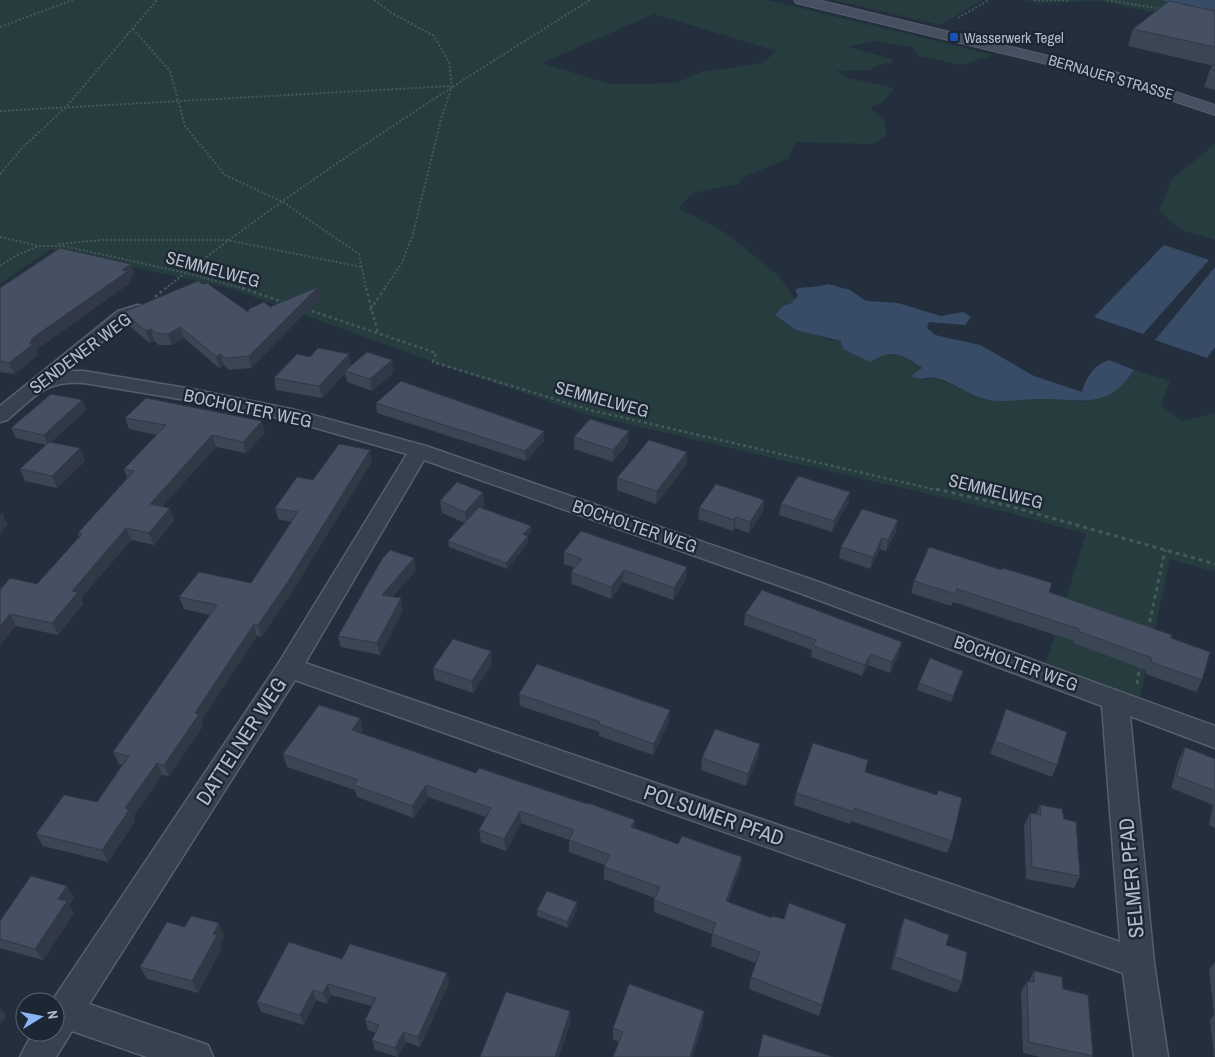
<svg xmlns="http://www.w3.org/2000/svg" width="1215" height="1057" viewBox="0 0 1215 1057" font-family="'Archivo Narrow',sans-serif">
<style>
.green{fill:#263c3f;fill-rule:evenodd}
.water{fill:#394c67}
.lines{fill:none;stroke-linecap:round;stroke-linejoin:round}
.street-casing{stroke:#565f6c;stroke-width:3}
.secondary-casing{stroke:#565f6c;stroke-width:2}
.path-far2{stroke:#44595c;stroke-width:2;stroke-dasharray:2 2;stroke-linecap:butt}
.path-far1{stroke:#44595c;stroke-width:2.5;stroke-dasharray:3 3;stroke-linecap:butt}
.path{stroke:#44595c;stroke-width:3;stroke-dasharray:4 4;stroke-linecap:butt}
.street{fill:#38414e;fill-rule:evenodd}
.secondary{fill:#465061;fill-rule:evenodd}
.wall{fill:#3b4654}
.shaded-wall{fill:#303945}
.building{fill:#455162;stroke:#303945}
.transit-dot{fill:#1a4fb4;stroke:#1d2633;stroke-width:2}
.labels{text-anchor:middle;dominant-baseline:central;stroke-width:4.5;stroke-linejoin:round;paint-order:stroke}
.far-poi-label{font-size:15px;fill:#b4bcc9;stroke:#1d2633;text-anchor:start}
.far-street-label{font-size:15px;fill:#b4bcc9;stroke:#1d2633}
.street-label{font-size:18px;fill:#b4bcc9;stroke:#1d2633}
.near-street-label{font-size:21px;fill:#b4bcc9;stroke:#1d2633}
</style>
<rect width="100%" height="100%" fill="#242f3e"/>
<g class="green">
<path d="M0,0H768L994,55L961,65L918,56L912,47L872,41L848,47L892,59L891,63L878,65L871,70L836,71L847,78L894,88L884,101L870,108L885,121L886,136L873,144L796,142L789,158L744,177L738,184L693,193L678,208L726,233L779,276L795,299L790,304L828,340L841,341L881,355L902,354L922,369V380L935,378L989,400L1055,399L1085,402L1126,382L1134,370L1170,381L1161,405L1181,421L1215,413V572L1170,559L1140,697L1046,663L1086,534L1006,512L588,415L425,359L229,288L51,249L0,284ZM654,14L776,51L763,63L701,72L677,83L610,84L542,63Z"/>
<polygon points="833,0 983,0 940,25"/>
<polygon points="1024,0 1161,0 1215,11 1215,20 1147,11 1100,1 1039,3"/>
<polygon points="1215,144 1215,240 1182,230 1159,211 1172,179"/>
</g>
<g class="water">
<polygon points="1161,0 1215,0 1215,11"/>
<polygon points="1164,245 1209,260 1143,334 1094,317"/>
<polygon points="1215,267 1215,347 1207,358 1155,340"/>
<path d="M828,284L850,290L866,301L898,303L941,316L963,312L971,317L965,325L929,322L927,328L935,335L980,345L1034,376L1082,392C1087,376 1093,366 1109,360L1134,370C1107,412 1080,398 1039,399C1024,399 1004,403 989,400C971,397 954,382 936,378C925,376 926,382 911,376L922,368C902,354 893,348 870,362L843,349L841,341L796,330L775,315L783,306L790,304L798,296L795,289C806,286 817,288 828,284Z"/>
</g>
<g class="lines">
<defs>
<path id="street" d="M138,305L144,306L147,310L144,314L130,319L65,371H84L192,389L291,409L426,446L813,580L1215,726V748L1130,716L1154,963L1168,1057H1134L1123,973L295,680L89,1004L208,1045L213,1057H147L72,1031L56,1057H20L33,1032H55V1002L52,1001L280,661L407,454L288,420L192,401L84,383C44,380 36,396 7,420L0,422V406L118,311ZM424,460L797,592L1102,706L1120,942L305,663Z"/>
<polygon id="secondary" points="794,0 818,0 1115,72 1215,105 1215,115 1105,78 796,3"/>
</defs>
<use href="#street" class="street-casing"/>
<use href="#secondary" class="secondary-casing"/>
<g class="path-far2">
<polyline points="374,0 390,12 434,36 449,62 452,86 441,119 413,234 402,263 384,289"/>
<polyline points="1034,0 1068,0"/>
<polyline points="1107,0 1162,9"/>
<polyline points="958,18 989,0"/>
<polyline points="0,27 73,0"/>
<polyline points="133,29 170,71 185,126 225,175 283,202 359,254 366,289"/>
<polyline points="0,111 451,86"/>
<polyline points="0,174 24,146 65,108 157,0"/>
<polyline points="0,237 40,246 64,246 186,273 245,289"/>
<polyline points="58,244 101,240 227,240 361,267"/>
<polyline points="0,266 17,255 39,246"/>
<path d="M165,289C299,183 445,91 590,0"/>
</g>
<g class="path-far1">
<polyline points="242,288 286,303"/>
<polyline points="366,288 378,333"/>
<polyline points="155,297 166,288"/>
<polyline points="306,309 436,353 433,362 590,410 941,491"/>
<polyline points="370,310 385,288"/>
</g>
<g class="path">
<polyline points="936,489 1009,506 1215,564"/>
<polyline points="1148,630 1165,550"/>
<polyline points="1137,684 1140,665"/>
</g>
<use href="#street" class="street"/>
<use href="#secondary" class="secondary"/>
</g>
<g class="wall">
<polygon points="1215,11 1215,90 1204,87 1210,69 1214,66 1128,46 1133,29"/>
<polygon points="135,275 130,278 131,282 36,350 38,355 14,374 0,372 0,288"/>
<polygon points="203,284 248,312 270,307 318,287 320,298 251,368 229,370 224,365 219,368 184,338 172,345 159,345 154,341 150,343 127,324 124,312"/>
<polygon points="351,365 394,372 372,391 347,382 345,373 322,398 276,390 274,378"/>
<polygon points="82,400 86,410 51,442 85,461 57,488 25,481 20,469 46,445 16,438 11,428"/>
<polygon points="376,403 544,441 526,461 377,413"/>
<polygon points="125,418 265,433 246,453 216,447 162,506 174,520 154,545 131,540 81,598 83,604 58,635 16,626 0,645 0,590 37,584 79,537 78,533 127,478 124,469 157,435 129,429"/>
<polygon points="574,437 628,443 613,462 574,449"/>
<polygon points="372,461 292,592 261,637 257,636 201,721 203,726 169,776 162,775 133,817 135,821 108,862 43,846 36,834 97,802 122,765 119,764 113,752 210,615 184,609 179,597 251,583 292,522 278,519 275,508 313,480"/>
<polygon points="687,464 656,504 617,490 617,478"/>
<polygon points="850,492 848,503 832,532 779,515 781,504"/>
<polygon points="764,500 763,511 749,533 735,528 733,531 698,519 699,508"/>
<polygon points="440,501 485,504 481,508 531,526 531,532 527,536 528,543 507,569 449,547 448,541 465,523 442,513"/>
<polygon points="896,532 886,551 880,549 870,569 839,558 841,547"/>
<polygon points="564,552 686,579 673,600 623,582 611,599 572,584 571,572 575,568 564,564"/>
<polygon points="416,570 392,597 403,610 380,655 341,647 338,636"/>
<polygon points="914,581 1049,592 1171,638 1202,680 1196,692 1146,674 1146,670 1073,643 1074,641 953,602 951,606 911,593"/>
<polygon points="745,614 902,642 899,653 890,673 868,665 862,676 811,657 812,650 744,625"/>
<polygon points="492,664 473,693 435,680 433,668"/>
<polygon points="961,677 951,702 917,690 919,683"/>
<polygon points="519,694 670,710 669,721 653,755 599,736 599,732 520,706"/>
<polygon points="1006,709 1057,765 1052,777 990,754"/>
<polygon points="360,718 363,731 361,733 678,844 742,857 740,869 728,902 772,918 784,919 846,924 819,1016 749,989 751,977 756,963 711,946 712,934 654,912 654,900 655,898 604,879 604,867 605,865 569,852 569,840 521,823 506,851 481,842 479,830 486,817 428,797 414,818 357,797 355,790 287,767 283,754"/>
<polygon points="760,744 758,757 746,786 701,770 702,758"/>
<polygon points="1185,747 1215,759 1215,828 1209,825 1213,805 1171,788 1179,759"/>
<polygon points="865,772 952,841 947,853 851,821 850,824 794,805 796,793"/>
<polygon points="1040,805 1064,819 1080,876 1074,888 1026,879 1024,826 1030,813 1036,814"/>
<polygon points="67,886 74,898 69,905 74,913 43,960 0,948 0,921"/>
<polygon points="577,902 577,908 568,928 537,916 537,910"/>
<polygon points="904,918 946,945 962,982 957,993 891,969 900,930"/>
<polygon points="224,935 220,943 222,947 198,993 147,979 140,967"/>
<polygon points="342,959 449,983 420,1047 406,1042 398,1057 375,1050 372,1040 376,1033 368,1030 365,1020 372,1006 331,995 327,1004 316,1000 304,1025 261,1012 257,1002"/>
<polygon points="1215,962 1215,1057 1214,1057 1210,1020 1214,1015 1209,970"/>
<polygon points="1034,971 1063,989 1093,1056 1092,1057 1040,1057 1023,1053 1021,992 1027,981 1029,981"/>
<polygon points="704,1011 703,1023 692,1057 613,1057 619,1042 613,1039 613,1028"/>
</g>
<g class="shaded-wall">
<polygon points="131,264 135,275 130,278 131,282 36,350 38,355 14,374 9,363 29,343 31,339"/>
<polygon points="318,287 320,298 251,368 249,356"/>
<polygon points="180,327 184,338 172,345 168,334"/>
<polygon points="151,329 154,341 150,343 146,331"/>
<polygon points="221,354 224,365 219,368 216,356"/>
<polygon points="349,354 351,366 345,371 345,373 322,398 319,386"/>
<polygon points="392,360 394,372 372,391 370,379"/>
<polygon points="82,400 86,410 48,445 44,435"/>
<polygon points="262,421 265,433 246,453 243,442"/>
<polygon points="544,431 544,441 526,461 525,451"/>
<polygon points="629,431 628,443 613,462 613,450"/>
<polygon points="212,435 216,447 154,516 150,504"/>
<polygon points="80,448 85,461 57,488 52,476"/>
<polygon points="370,450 372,461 292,592 261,637 258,625"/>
<polygon points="687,452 687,464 656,504 657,491"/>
<polygon points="483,492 485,504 467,524 465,512"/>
<polygon points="850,492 848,503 832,532 834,521"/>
<polygon points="764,500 763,511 749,533 750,522"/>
<polygon points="170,508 174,520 154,545 149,533"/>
<polygon points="2,512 8,525 0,533 0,515"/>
<polygon points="736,517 735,528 733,531 734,520"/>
<polygon points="898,520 896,532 886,551 888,540"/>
<polygon points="531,526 531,532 523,541 523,534"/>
<polygon points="126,528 131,540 81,598 83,604 58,635 52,623 72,591"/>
<polygon points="528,536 528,543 507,569 506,563"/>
<polygon points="882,538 880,549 870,569 873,557"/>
<polygon points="414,558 416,570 384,606 382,595"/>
<polygon points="687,567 686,579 673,600 674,588"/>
<polygon points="624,570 623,582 611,599 611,587"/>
<polygon points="401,598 403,610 380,655 377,643"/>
<polygon points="10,614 16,626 0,645 0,626"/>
<polygon points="254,624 257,636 201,721 203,726 169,776 164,765 195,713"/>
<polygon points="902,642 899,653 890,673 892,662"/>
<polygon points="491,651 492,664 473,693 472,681"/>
<polygon points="871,654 868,665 862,676 865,665"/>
<polygon points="670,710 669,721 653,755 654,744"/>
<polygon points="360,718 363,731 355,742 352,730"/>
<polygon points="760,744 758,757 746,786 748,774"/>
<polygon points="157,763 162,775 133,817 135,821 108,862 102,850 125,808"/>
<polygon points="426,785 428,797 414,818 412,806"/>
<polygon points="520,811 521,823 506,851 504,839"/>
<polygon points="635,820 635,832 631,827"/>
<polygon points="742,857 740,869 724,913 726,901"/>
<polygon points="67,886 74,898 69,905 74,913 43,960 35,949 58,899"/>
<polygon points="577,902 577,908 568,928 567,922"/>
<polygon points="219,923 224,935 220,943 222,947 198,993 192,981 213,934"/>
<polygon points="447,973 449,983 420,1047 418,1037"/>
<polygon points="328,984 331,995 327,1004 323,993"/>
<polygon points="313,990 316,1000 304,1025 300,1015"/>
<polygon points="0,1008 6,1016 0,1024"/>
<polygon points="570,1011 571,1022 559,1057 555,1057"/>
<polygon points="704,1011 703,1023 692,1057 690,1057"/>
<polygon points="403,1032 406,1042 398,1057 395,1048"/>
</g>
<g class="building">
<polygon points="1169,1 1215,11 1215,47 1133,29"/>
<polygon points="1215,64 1215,70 1210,69"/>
<polygon points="60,248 131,264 122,270 128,271 31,339 32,341 29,343 33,344 9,363 0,361 0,288"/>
<polygon points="198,281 203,284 207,283 248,312 249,309 264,302 270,307 318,287 249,356 226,358 221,354 216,356 180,327 168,334 156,333 151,329 146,331 124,312"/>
<polygon points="318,348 349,354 319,386 274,378 297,354 310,357"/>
<polygon points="367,352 392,360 370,379 345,371"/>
<polygon points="401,381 544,431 525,451 376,403"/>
<polygon points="51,394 82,400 44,435 11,428"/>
<polygon points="146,398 262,421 243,442 212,435 150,504 170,508 149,533 126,528 72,591 78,592 52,623 10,614 0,626 0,590 10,578 37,584 82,534 78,533 134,471 124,469 166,425 125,418"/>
<polygon points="590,419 629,431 613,450 574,437"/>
<polygon points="649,440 687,452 657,491 617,478"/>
<polygon points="49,442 80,448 52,476 20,469"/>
<polygon points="339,444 370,450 289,580 258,625 254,624 195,713 199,714 164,765 157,763 125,808 129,810 102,850 36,834 64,795 97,802 129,756 113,752 217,605 179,597 199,572 251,583 298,512 275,508 297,477 313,480"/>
<polygon points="798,476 850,492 834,521 781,504"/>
<polygon points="457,482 483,492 465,512 440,501"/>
<polygon points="716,484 764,500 750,522 736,517 734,520 699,508"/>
<polygon points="479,507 531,526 523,534 528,536 506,563 448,541"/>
<polygon points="862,509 898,520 888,540 882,538 873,557 841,547"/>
<polygon points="581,531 687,567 674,588 624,570 611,587 571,572 582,559 564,552"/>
<polygon points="929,547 1002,570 1003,568 1052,583 1049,592 1172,635 1171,638 1210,652 1202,680 1151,662 1152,658 1078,631 1079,629 957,589 955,594 914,581"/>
<polygon points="390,550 414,558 382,595 401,598 377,643 338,636 382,559"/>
<polygon points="762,590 902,642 892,662 871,654 865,665 813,646 816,640 745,614"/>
<polygon points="453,639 491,651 472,681 433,668"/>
<polygon points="930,658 963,671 953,696 919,683"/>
<polygon points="537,664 670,710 654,744 599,724 600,722 519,694"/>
<polygon points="319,705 360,718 352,730 476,773 479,768 587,804 588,803 635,820 631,827 678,844 682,836 742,857 726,901 772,918 772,916 784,919 789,903 846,924 822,1005 751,977 760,952 712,934 716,923 654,900 660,887 604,867 610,855 569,840 574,830 520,811 504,839 479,830 491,808 426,785 412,806 354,785 358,780 283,754"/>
<polygon points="1006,709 1067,732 1057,765 995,741"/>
<polygon points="715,729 760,744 748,774 702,758"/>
<polygon points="813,743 868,760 865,772 937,795 938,790 962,798 952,841 854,808 854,812 796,793"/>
<polygon points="1185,747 1215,759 1215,791 1177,776"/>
<polygon points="1040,805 1062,809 1064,819 1076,822 1080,876 1032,867 1030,813 1041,815"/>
<polygon points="31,876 67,886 58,899 67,901 35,949 0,939 0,921"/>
<polygon points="547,891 577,902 567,922 537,910"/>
<polygon points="191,916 219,923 213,934 217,935 192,981 140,967 167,922 185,927"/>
<polygon points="904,918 949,935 946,945 967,952 962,982 895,957"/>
<polygon points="289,942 342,959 350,944 447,973 418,1037 403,1032 395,1048 372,1040 379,1025 365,1020 376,998 328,984 323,993 313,990 300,1015 257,1002"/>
<polygon points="1034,971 1062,977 1063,989 1088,995 1093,1056 1029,1042 1027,981 1034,982"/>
<polygon points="629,984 704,1011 690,1057 613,1057 623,1032 613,1028"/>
<polygon points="506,992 570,1011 555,1057 480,1057"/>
<polygon points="763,1034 833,1057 758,1057"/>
</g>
<rect class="transit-dot" x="949" y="32" width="10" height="10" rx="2.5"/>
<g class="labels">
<g class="far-poi-label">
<text x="964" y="37">Wasserwerk Tegel</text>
</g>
<g class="far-street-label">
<text transform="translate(1111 77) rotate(16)">BERNAUER STRASSE</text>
</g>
<g class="street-label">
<text transform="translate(213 269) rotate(15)">SEMMELWEG</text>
<text transform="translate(80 353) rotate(-37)">SENDENER WEG</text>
<text transform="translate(602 399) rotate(15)">SEMMELWEG</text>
<text transform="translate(248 408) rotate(12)">BOCHOLTER WEG</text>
<text transform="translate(996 491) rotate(14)">SEMMELWEG</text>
<text transform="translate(635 526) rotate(19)">BOCHOLTER WEG</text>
<text transform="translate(1016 663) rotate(20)">BOCHOLTER WEG</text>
</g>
<g class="near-street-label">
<text transform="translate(241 741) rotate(-57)">DATTELNER WEG</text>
<text transform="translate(714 815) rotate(19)">POLSUMER PFAD</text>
<text transform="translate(1131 878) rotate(-95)">SELMER PFAD</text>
</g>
</g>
<g transform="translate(40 1017) rotate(80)"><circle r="24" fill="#1d2633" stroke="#59626f"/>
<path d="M0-4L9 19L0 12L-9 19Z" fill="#8ab4f8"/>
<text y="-8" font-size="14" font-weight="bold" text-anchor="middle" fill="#b4bcc9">N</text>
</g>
</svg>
